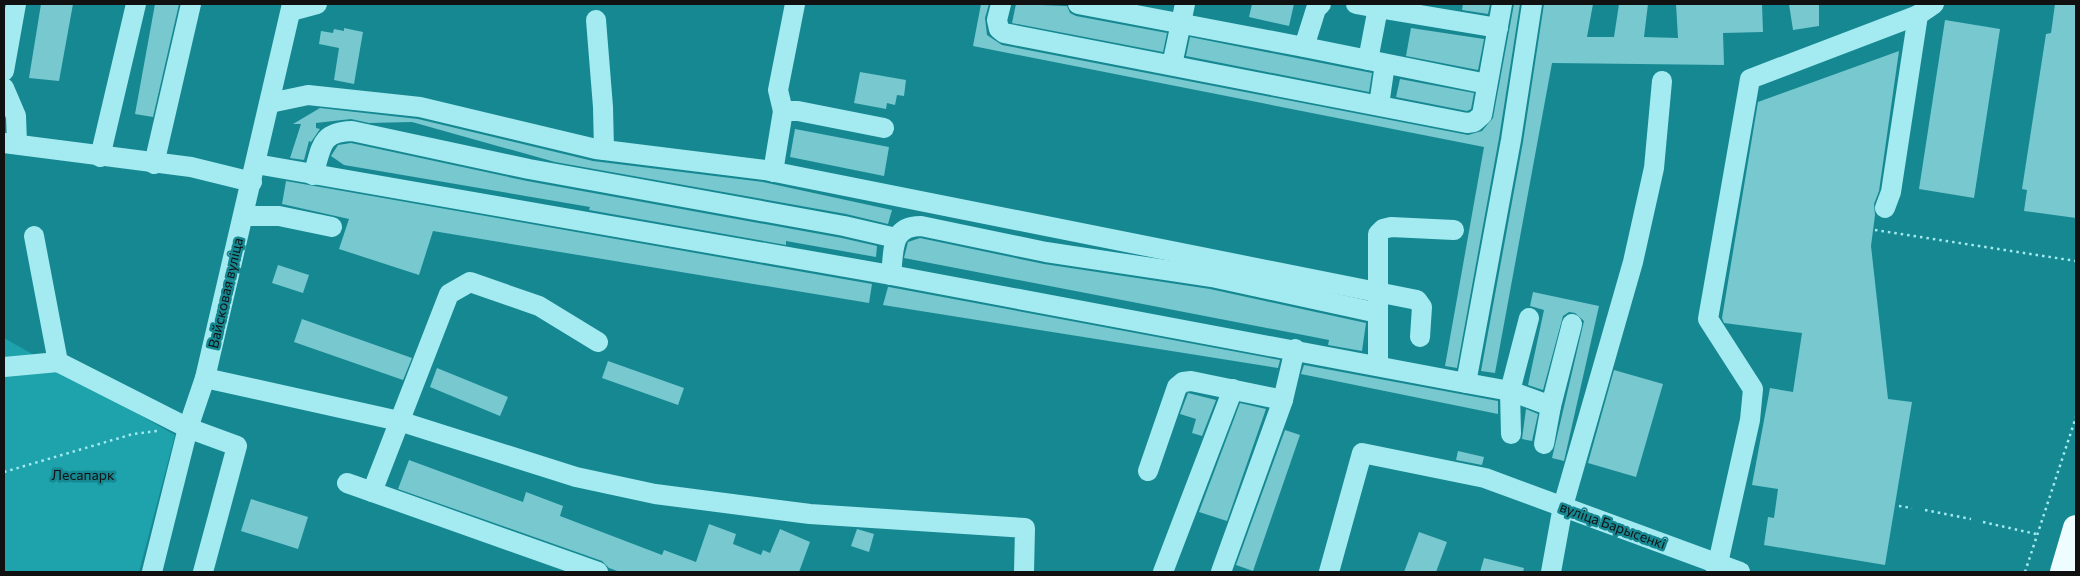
<svg xmlns="http://www.w3.org/2000/svg" width="2080" height="576" viewBox="0 0 2080 576" font-family="Commissioner,sans-serif">
<style>
.green{fill:#1ea2ac}
.building{fill:#77c8cf}
.lines{fill:none;stroke-linecap:round;stroke-linejoin:round}
.path{stroke:#a4ebf1;stroke-width:2.5;stroke-dasharray:2.5 4;stroke-linecap:butt}
.minor{stroke:#a4ebf1;stroke-width:20}
.major{stroke:#eefdff;stroke-width:26}
.labels{text-anchor:middle;dominant-baseline:central;stroke-width:5;stroke-linejoin:round;paint-order:stroke}
.street-label{font-size:14px;fill:#111;stroke:#168892}
.park-label{font-size:14px;fill:#111;stroke:#168892}
</style>
<rect width="100%" height="100%" fill="#168892"/>
<polygon class="green" points="4,338 175,435 139,572 4,572"/>
<g class="building">
<polygon points="41,4 73,4 59,81 29,78"/>
<polygon points="155,4 179,4 153,117 135,114"/>
<polygon points="981,4 989,4 985,18 987,35 1002,45 1468,135 1482,131 1493,118 1514,4 1520,4 1499,138 1457,368 1445,366 1484,147 973,46"/>
<polygon points="1016,4 1067,6 1070,13 1076,16 1167,33 1163,52 1012,23"/>
<polygon points="1252,4 1294,4 1289,26 1249,17"/>
<polygon points="1463,4 1490,4 1488,14 1462,10"/>
<polygon points="1544,4 1593,4 1587,37 1614,37 1619,4 1648,4 1644,37 1678,38 1676,4 1762,4 1763,32 1723,33 1724,65 1552,63 1495,373 1481,371 1523,142"/>
<polygon points="1789,4 1819,4 1819,26 1793,30"/>
<polygon points="2055,4 2076,4 2076,218 2024,211 2027,190 2022,189 2046,34 2051,33"/>
<polygon points="1945,20 2000,29 1974,198 1919,189"/>
<polygon points="344,28 363,32 354,84 334,80 339,48 319,44 321,31 333,33 334,29 344,31"/>
<polygon points="1411,28 1484,39 1478,70 1406,56"/>
<polygon points="1190,37 1372,73 1369,92 1186,56"/>
<polygon points="1899,51 1879,191 1874,204 1875,215 1871,246 1888,399 1912,402 1885,565 1764,545 1768,517 1774,518 1778,489 1752,485 1770,388 1793,392 1802,333 1724,323 1722,318 1758,102"/>
<polygon points="860,72 906,80 904,96 897,95 895,105 887,103 886,109 854,103"/>
<polygon points="1400,79 1474,93 1471,109 1467,111 1396,97"/>
<polygon points="320,108 418,119 593,161 763,182 892,210 888,224 846,214 555,162 412,122 369,123 351,119 316,123 316,128 320,129 311,142 309,141 304,160 290,158 301,124 293,124"/>
<polygon points="795,129 889,147 884,176 790,157"/>
<polygon points="351,143 527,181 842,238 877,246 876,257 786,241 786,245 589,210 590,207 344,165 331,156 338,145"/>
<polygon points="286,181 872,284 869,303 433,231 419,275 339,249 349,219 282,204"/>
<polygon points="920,238 1044,264 1210,289 1366,323 1362,351 1328,345 1329,340 904,258 908,242"/>
<polygon points="278,265 309,275 303,293 272,283"/>
<polygon points="888,287 889,287 1280,360 1278,368 883,305"/>
<polygon points="1533,292 1599,306 1564,461 1552,458 1584,321 1575,313 1569,312 1563,316 1543,390 1528,385 1544,310 1530,306"/>
<polygon points="302,319 412,358 403,380 294,342"/>
<polygon points="608,361 684,388 678,405 602,378"/>
<polygon points="1304,365 1498,401 1498,414 1301,374"/>
<polygon points="437,368 508,397 500,416 430,387"/>
<polygon points="1614,370 1663,384 1636,477 1588,463"/>
<polygon points="1188,393 1216,400 1202,436 1192,433 1196,419 1180,414"/>
<polygon points="1240,403 1266,409 1227,521 1199,512"/>
<polygon points="1526,409 1538,414 1532,441 1522,439"/>
<polygon points="1285,430 1300,435 1253,571 1236,565"/>
<polygon points="1458,451 1484,457 1482,465 1456,460"/>
<polygon points="409,460 523,502 526,492 563,506 560,516 662,555 664,550 696,562 709,524 736,534 733,544 761,555 763,550 770,553 780,529 810,542 799,572 620,572 609,568 602,561 398,489"/>
<polygon points="251,499 308,517 298,549 241,531"/>
<polygon points="857,529 874,534 869,552 851,546"/>
<polygon points="1419,532 1447,542 1436,572 1404,572"/>
<polygon points="1484,558 1524,568 1523,572 1480,572"/>
</g>
<g class="lines">
<g class="path">
<polyline points="1875,230 2076,261"/>
<polyline points="4,472 133,434 157,431"/>
<polyline points="1899,506 1912,508"/>
<polyline points="1925,510 1971,519"/>
<polyline points="1983,522 2036,534"/>
<polyline points="2025,572 2076,417"/>
</g>
<g class="minor">
<polyline points="1001,4 997,20 999,29 1004,33 1467,123 1474,122 1482,115 1502,4"/>
<polyline points="1078,4 1304,47 1316,9 1321,4"/>
<polyline points="1356,4 1378,8"/>
<polyline points="291,11 317,4"/>
<polyline points="596,20 603,107 604,150"/>
<polyline points="1304,47 1487,84"/>
<polyline points="1368,60 1378,8 1498,28"/>
<polyline points="1172,65 1185,4"/>
<polyline points="4,71 16,4"/>
<polyline points="4,88 16,116 17,144"/>
<polyline points="270,103 308,95 420,107 596,149 765,170 1417,300 1422,307 1420,337"/>
<polyline points="1379,105 1385,64"/>
<polyline points="783,111 778,90 795,4"/>
<polyline points="4,143 191,167 252,182"/>
<polyline points="100,157 136,4"/>
<polyline points="154,164 191,4"/>
<polyline points="256,164 891,275 1466,383 1511,140 1532,4"/>
<polyline points="773,172 783,111 798,111 884,128"/>
<path d="M313,175C322,148 319,132 352,131L529,169L844,226L896,238"/>
<polyline points="1885,208 1891,192 1918,15 1934,4"/>
<polyline points="244,216 279,216 332,227"/>
<polyline points="34,236 58,362 188,428 237,446 203,572"/>
<path d="M891,275C894,251 890,226 921,226L1046,252L1212,277L1378,313"/>
<polyline points="1378,366 1378,234 1383,229 1391,227 1454,230"/>
<polyline points="4,367 58,362"/>
<polyline points="205,378 399,421 576,477 655,494 810,514 1025,528 1024,572"/>
<polyline points="1466,383 1510,391 1551,406"/>
<polyline points="1511,434 1510,391 1529,318"/>
<polyline points="1544,444 1551,406 1572,324"/>
<polyline points="1148,471 1177,387 1183,382 1191,381 1283,400"/>
<polyline points="347,483 598,572"/>
<polyline points="372,492 449,294 470,282 539,306 598,342"/>
<polyline points="152,572 188,428 205,378 292,4"/>
<polyline points="1163,572 1233,389"/>
<polyline points="1221,572 1283,400 1295,349"/>
<polyline points="1329,572 1362,453 1485,478 1740,572"/>
<polyline points="1551,572 1563,506 1633,262 1654,168 1662,81"/>
<polyline points="1716,572 1750,420 1753,389 1708,319 1750,79 1918,15"/>
</g>
<polyline class="major" points="2063,572 2076,528"/>
</g>
<g class="labels">
<g class="street-label">
<text transform="translate(225 293) rotate(-77)">Вайсковая вуліца</text>
<text transform="translate(1613 525) rotate(20)">вуліца Барысенкі</text>
</g>
<g class="park-label">
<text x="83" y="474">Лесапарк</text>
</g>
</g>
<rect width="2080" height="576" fill="none" stroke="#111111" stroke-width="10"/>
</svg>
